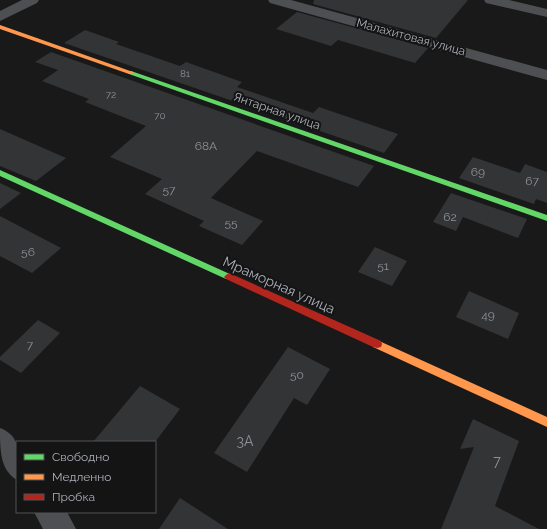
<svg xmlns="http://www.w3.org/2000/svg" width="547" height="529" viewBox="0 0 547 529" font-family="Raleway,sans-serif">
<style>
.building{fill:#333435}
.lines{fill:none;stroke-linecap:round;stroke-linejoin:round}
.street{fill:#4e4f52;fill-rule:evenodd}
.fast{fill:#63d668;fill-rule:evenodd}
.slow{fill:#ff974d;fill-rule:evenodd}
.jam{fill:#b3261e;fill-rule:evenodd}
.labels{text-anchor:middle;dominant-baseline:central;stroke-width:4;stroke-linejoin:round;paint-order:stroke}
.far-number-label{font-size:10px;fill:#8e9197}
.far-street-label{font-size:12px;fill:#acb0b8;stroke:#141415}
.number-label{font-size:12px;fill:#8e9197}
.street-label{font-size:14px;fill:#acb0b8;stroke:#141415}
.near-number-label{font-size:14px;fill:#8e9197}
</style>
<rect width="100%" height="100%" fill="#19191a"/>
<g class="building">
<polygon points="314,0 468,0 436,38 313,4"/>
<polygon points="297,12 428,48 415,63 338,40 331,46 276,29"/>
<polygon points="85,30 119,42 116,44 180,66 186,62 242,82 237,87 313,113 319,107 398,134 384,153 64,43"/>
<polygon points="51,52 374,166 358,187 257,151 211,198 263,221 242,245 199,226 204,221 145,194 162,179 110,157 146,126 85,102 89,99 42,81 58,70 35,62"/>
<polygon points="0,129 66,158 36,181 0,166"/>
<polygon points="473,157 520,173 525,164 547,172 547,203 536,199 534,204 459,178"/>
<polygon points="0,183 21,193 0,209"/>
<polygon points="451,193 527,219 518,238 463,217 456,231 433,222"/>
<polygon points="0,216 61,248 32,273 0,256"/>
<polygon points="375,247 407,261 392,286 358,272"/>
<polygon points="469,291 519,313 508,339 456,317"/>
<polygon points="38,320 60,333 21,373 0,360 0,357"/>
<polygon points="288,347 330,369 307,405 294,398 247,472 214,453"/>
<polygon points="140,386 180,409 155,442 93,442"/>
<polygon points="473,419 519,441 495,506 539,529 441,529 474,447 460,449"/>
<polygon points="180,498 228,529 159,529"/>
</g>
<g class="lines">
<g class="street">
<polygon points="22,0 39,0 37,3 0,21 0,11"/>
<polygon points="268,0 291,0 547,70 547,80 270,3"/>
<polygon points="484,0 509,0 547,9 547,17 486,3"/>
<path d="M0,428C24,437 17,458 17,480C0,470 0,450 0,428Z"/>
<polygon points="34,512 67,512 76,529 43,529"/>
</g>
<g class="fast">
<polygon points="131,71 547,215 547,221 129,74 128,73"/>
<polygon points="0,170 232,275 234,277 232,279 226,279 0,176"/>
</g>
<g class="slow">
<polygon points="0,25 133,72 134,73 129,74 0,29"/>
<polygon points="377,340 547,417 547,427 373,347 372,344 373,341"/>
</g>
<polygon class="jam" points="229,273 381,341 382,344 381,347 377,348 373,347 226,279 224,277 226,275"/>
</g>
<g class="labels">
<g class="far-number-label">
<text x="185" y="73">81</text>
<text x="111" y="94">72</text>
<text x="160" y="115">70</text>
</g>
<g class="far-street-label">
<text transform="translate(411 37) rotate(15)">Малахитовая улица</text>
<text transform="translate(277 111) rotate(19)">Янтарная улица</text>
</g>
<g class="number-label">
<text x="206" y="146">68А</text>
<text x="478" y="172">69</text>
<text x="532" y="181">67</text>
<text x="169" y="190">57</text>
<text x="450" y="217">62</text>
<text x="231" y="223">55</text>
<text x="28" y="252">56</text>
<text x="383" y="266">51</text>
<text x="488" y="315">49</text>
<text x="30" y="345">7</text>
<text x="297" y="375">50</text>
</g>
<g class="street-label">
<text transform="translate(279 285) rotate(24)">Мраморная улица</text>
</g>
<g class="near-number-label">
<text x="245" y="441">3А</text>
<text x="497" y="461">7</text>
</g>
</g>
<rect x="16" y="441" width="140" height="72" fill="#141415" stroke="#515256"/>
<rect x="24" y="454" width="20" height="6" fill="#63d668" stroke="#515256"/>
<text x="52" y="461" font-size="12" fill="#acb0b8">Свободно</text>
<rect x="24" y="474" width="20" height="6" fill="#ff974d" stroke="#515256"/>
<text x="52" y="481" font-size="12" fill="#acb0b8">Медленно</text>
<rect x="24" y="494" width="20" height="6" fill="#b3261e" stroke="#515256"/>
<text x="52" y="501" font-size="12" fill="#acb0b8">Пробка</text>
</svg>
